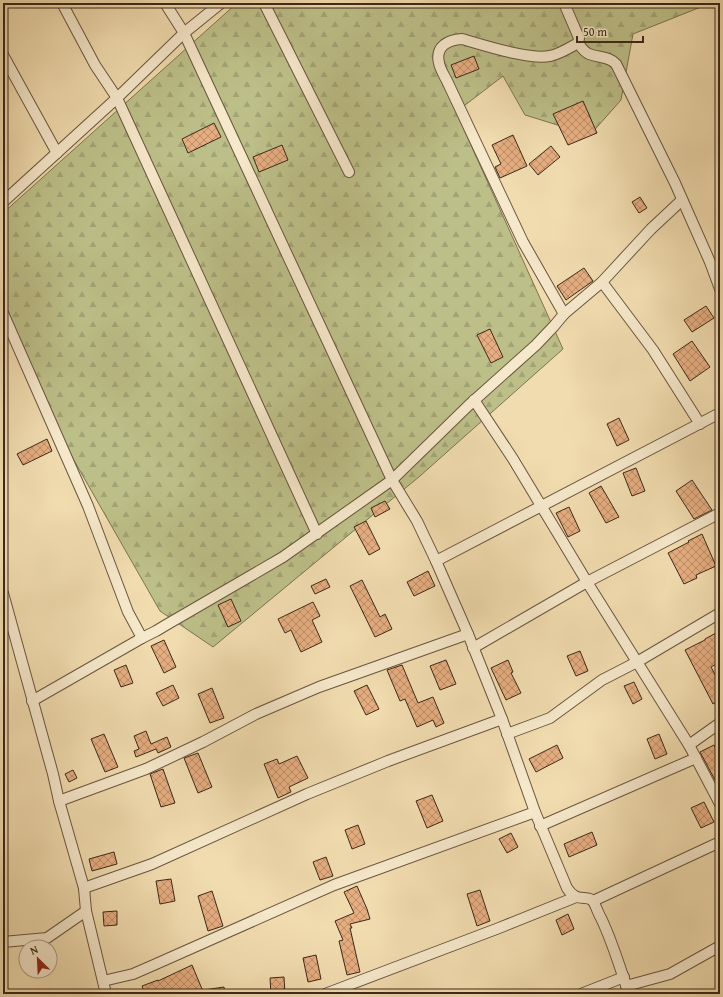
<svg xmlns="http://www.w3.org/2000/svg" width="723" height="997" viewBox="0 0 723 997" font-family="'Gentium Book Plus',serif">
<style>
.forest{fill:url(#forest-firs);stroke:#7c7450}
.building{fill:url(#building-cross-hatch);stroke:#3c2819}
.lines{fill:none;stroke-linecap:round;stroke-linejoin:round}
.minor-casing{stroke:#69553e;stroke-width:12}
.minor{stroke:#f6e8cb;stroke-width:10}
</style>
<defs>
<pattern id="forest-firs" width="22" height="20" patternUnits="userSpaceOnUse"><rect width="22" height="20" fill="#bdbf88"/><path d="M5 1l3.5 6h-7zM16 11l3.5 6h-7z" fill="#a3a475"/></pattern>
<pattern id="building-cross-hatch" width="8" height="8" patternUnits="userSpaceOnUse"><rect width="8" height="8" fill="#e5ad80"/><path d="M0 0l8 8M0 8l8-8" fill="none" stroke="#bb8d68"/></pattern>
</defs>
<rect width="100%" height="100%" fill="#f1dcaf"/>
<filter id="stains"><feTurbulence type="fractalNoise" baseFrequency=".005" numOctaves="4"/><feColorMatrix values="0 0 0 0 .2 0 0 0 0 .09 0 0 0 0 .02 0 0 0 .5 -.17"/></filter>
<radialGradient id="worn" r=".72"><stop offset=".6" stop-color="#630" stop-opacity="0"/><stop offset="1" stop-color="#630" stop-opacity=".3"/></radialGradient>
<polygon class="forest" points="237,3 711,3 633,34 621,100 590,135 525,115 503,76 456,112 563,349 420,476 213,647 160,611 43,406 3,319 3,213"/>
<g class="building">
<polygon points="474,56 479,69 456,78 451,65"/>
<polygon points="583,101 597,133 568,145 553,114"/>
<polygon points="214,123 221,137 188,153 182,139"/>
<polygon points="513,135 527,166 500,178 495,167 501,164 492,145"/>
<polygon points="282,145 288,160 259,172 253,157"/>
<polygon points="551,146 560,157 538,175 529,164"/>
<polygon points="640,197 647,208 639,213 632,202"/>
<polygon points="584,268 593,281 566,300 557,286"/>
<polygon points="706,306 714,318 692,332 684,320"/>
<polygon points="490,329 503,357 491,363 477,335"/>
<polygon points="692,341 710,367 690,381 673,354"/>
<polygon points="619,418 629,440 617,446 607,424"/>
<polygon points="47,439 52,451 23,465 17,454"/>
<polygon points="636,468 645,491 632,496 623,473"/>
<polygon points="692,480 712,510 694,519 676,491"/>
<polygon points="601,486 619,517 606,523 589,493"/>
<polygon points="385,501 390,509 375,517 371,508"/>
<polygon points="569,507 580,531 568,537 556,513"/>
<polygon points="366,521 380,549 369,555 354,527"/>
<polygon points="702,534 716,566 696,575 697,578 684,584 668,553 689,542 688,541"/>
<polygon points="428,571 435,586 414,596 407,582"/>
<polygon points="326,579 330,587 315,594 311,586"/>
<polygon points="362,580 380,617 385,614 392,629 375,637 350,586"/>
<polygon points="231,599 241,621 228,627 218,605"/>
<polygon points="313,602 320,616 312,620 322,642 301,652 291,630 285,633 278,619"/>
<polygon points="716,633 720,642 720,662 711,667 720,684 720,700 713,704 685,650 705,640 705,639"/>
<polygon points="164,640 176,667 164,673 151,646"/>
<polygon points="580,651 588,671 576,676 567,656"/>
<polygon points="446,660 456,684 440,690 430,666"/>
<polygon points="508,660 513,672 511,673 521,693 506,700 491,668"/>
<polygon points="126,665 133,683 121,687 114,670"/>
<polygon points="402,665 418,703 433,697 444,723 436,727 433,720 417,727 405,699 400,701 387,670"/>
<polygon points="634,682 642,699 633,704 624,686"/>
<polygon points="173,685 179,698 163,706 156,693"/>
<polygon points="367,685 379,709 366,715 354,691"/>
<polygon points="212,688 224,718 210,723 198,694"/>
<polygon points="146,731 151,744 167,737 171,747 158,753 156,749 136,757 134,751 139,749 134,736"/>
<polygon points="104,734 118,767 105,772 91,739"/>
<polygon points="659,734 667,754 655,759 647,739"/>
<polygon points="557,745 563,758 536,772 529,759"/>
<polygon points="714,745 720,758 720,777 715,780 700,752"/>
<polygon points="198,753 212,787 198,793 184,758"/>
<polygon points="297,756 308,778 289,787 291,792 278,798 264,764 277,759 279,764"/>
<polygon points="163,769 175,803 161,807 150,774"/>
<polygon points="73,770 77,778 69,782 65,774"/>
<polygon points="432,795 443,821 427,828 416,801"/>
<polygon points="704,802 714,822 701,828 691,808"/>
<polygon points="358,825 365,844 352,849 345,830"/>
<polygon points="592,832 597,845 569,857 564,844"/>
<polygon points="511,833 518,847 507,853 499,839"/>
<polygon points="114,852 117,864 92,871 89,859"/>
<polygon points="326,857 333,876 320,880 313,862"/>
<polygon points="171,879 175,901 160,904 156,881"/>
<polygon points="357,886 367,909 370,919 350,924 352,928 350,928 360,972 347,975 339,941 343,940 335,921 354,913 344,892"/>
<polygon points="480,890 490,921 477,926 467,894"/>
<polygon points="212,891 223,926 208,931 198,896"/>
<polygon points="117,911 117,925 104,926 103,912"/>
<polygon points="568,914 574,929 562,935 556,920"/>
<polygon points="316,955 321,979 308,982 303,958"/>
<polygon points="192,965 202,989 190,994 145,994 142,986 158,980 158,981"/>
<polygon points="284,977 285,994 271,994 270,978"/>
<polygon points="224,987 225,994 204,994 204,990"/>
</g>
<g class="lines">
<defs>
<g id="minor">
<polyline points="62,3 95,65 117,98 317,534"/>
<path d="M165,3L184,33L392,480L417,521L436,561L468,634L502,719L535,812L567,888C577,904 587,894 593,901C596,906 598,913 601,918C613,943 620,968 629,994"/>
<polyline points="264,3 349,172"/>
<path d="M578,43C581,47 584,52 589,54C599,58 609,56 616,64L675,183L710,262L720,289"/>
<polyline points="3,55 57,153"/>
<polyline points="3,202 117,98 184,33 221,3"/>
<polyline points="602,282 653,350 700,424"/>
<path d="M3,313L88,506L128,612L142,638L156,631L166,625L283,557L392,480L469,405L536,345L554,326L564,314L523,242L447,81C444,75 440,69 439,63C435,46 448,40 462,39C484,45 528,60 550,56C560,54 569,48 578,43L579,38L564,3"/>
<polyline points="564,314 602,282 651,229 682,200"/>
<polyline points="474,400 513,459 587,582 689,745 720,804"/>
<polyline points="436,561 720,413"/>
<polyline points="3,593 53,774 59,801 84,888 86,911 106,994"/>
<polyline points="473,648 587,582 720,513"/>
<polyline points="32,701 142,638"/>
<polyline points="507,734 550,718 602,680 637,662 720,613"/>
<polyline points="689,745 720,723"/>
<polyline points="59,801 146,769 203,742 256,714 319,687 468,634"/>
<polyline points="540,826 696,758"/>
<polyline points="84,888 152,864 307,794 388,761 502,719"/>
<polyline points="593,901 720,842"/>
<polyline points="3,942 47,938 86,911"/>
<polyline points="103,981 133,974 156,964 334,885 535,812"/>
<polyline points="626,986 670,974 720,946"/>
<polyline points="325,994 499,928 576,897"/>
<polyline points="581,994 624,977"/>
</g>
</defs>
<use href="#minor" class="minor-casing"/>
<use href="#minor" class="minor"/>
</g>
<rect width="723" height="997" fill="none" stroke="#f1dcaf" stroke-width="16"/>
<rect x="4" y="4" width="715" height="989" fill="none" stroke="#3c2819" stroke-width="2"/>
<rect x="8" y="8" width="707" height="981" fill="none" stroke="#3c2819"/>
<g transform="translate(38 959) rotate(336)"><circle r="19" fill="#f6e8cb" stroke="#ac9b84"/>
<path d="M0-3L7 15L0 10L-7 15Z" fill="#8f2418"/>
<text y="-6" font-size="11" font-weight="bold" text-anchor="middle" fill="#3c2819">N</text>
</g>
<path d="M577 36v6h66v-6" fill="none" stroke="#3c2819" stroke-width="2"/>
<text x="583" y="36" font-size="12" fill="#3c2819" stroke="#f6e8cb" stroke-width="3" paint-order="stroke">50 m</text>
<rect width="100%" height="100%" filter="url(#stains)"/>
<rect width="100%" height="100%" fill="url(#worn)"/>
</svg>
